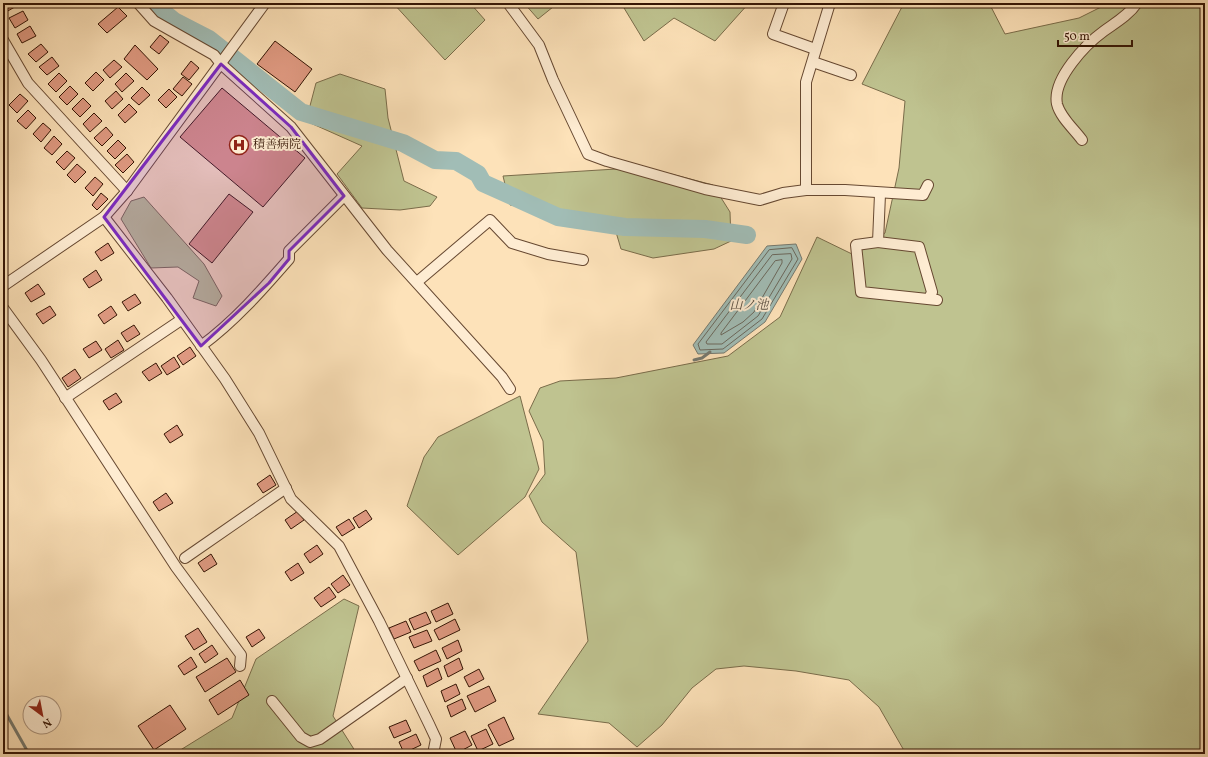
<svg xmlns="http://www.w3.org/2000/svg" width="1208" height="757" viewBox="0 0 1208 757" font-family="Vollkorn,'Noto Serif JP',serif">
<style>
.green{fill:#bfc390;stroke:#7a6c4a}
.water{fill:#a1bdb6;stroke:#75796f}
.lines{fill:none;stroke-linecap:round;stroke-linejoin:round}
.shore{stroke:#6a685d;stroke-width:1}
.stream{stroke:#75796f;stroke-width:3}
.river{stroke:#a1bdb6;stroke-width:18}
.building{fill:#e09a82;stroke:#341404}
.minor-casing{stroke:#664831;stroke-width:12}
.minor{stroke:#feecd2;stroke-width:10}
.marked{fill:#7b2cbf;fill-opacity:0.2;stroke:#7b2cbf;stroke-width:3;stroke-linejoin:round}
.labels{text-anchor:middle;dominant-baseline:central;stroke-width:4;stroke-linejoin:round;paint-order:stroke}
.poi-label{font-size:12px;fill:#341404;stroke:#feecd2;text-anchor:start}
.water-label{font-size:13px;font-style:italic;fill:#5a4f42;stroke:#feecd2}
</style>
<rect width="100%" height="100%" fill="#fde2b9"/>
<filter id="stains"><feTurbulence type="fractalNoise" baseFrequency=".005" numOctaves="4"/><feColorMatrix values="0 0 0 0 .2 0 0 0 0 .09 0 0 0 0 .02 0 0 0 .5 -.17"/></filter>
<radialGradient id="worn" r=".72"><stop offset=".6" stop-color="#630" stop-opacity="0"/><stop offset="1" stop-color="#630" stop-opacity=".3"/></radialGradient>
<g class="green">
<polygon points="393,3 470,3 485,20 445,60"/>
<polygon points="524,3 558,3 538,19"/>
<polygon points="621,3 749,3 715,41 674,18 644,41"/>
<polygon points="904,3 989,3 1005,34 1079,18 1109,3 1205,3 1205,754 906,754 879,707 849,680 796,671 744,666 716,669 692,688 662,725 637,747 609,723 538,714 588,641 576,552 542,522 529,496 545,474 543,441 529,411 540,388 560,381 616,378 728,356 780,317 817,237 852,254 885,233 899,168 905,101 862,84"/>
<polygon points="340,74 385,89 388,118 404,181 437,197 430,206 400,210 362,208 337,174 362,146 306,121 316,83"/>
<polygon points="616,169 671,174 713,185 730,212 731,241 714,249 653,258 621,249 613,222 510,205 503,176"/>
<polygon points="144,197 204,264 222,296 216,306 193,298 199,281 178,267 151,268 121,219 131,201"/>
<polygon points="520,396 539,469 525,497 458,555 407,506 424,457 438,437"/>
<polygon points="344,599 359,606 333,716 357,754 174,754 232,718 256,659"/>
</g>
<polygon class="water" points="796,244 802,259 765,322 724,353 698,354 693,345 767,246"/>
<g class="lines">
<g class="shore">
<polygon points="792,248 798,259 762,319 723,349 700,350 698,344 769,250"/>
<polygon points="791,254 792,259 758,316 722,344 707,344 706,342 772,255"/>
<polygon points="782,260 782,263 754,312 743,322 721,335 721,333 775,261"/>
</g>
<g class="stream">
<polyline points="694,360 702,358 710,352"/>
<polyline points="3,708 29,754"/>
</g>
<polyline class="river" points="152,3 174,21 209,39 301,112 403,143 435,160 456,161 478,174 483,183 558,217 625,227 705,229 747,235"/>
</g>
<g class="building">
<polygon points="3,3 19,3 20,4 6,12"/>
<polygon points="118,7 127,16 107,33 98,24"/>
<polygon points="23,11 28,20 15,28 9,18"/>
<polygon points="30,26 36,36 22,43 17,34"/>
<polygon points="160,35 169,42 159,54 150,47"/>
<polygon points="275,41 312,69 295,92 257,64"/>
<polygon points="41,44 48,52 36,62 28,54"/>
<polygon points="135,45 158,69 147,80 124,59"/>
<polygon points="52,57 59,66 47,75 39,67"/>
<polygon points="114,60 122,67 110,78 103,70"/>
<polygon points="191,61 199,68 189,80 181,74"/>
<polygon points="96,72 104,80 93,91 85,83"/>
<polygon points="59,73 67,81 56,92 48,84"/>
<polygon points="126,73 134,81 122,92 115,84"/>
<polygon points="183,77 192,84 182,96 173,89"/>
<polygon points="70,86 78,94 67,105 59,97"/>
<polygon points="142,87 150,95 139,105 131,98"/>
<polygon points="222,88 305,158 263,207 180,137"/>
<polygon points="169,89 177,97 166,108 158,100"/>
<polygon points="116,91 123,99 112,109 105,101"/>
<polygon points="20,94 28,101 17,113 9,105"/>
<polygon points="83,98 91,106 80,117 72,109"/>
<polygon points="129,104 137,112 125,123 118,115"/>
<polygon points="28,110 36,118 26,129 17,121"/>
<polygon points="94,113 102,121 90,132 83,124"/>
<polygon points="43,123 51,130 41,142 33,134"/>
<polygon points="106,127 113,135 102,146 94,138"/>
<polygon points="54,136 62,144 52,155 44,148"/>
<polygon points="118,140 126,148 115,159 107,151"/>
<polygon points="67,151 75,158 64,170 56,162"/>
<polygon points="127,154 134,162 123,173 115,165"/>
<polygon points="77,164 86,172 75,183 67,175"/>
<polygon points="95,177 103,184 93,196 85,188"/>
<polygon points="101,193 108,199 97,210 92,205"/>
<polygon points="229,194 253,212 212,263 189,244"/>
<polygon points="108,243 114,253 101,261 95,252"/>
<polygon points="96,270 102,280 89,288 83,279"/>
<polygon points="38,284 45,294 31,302 25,293"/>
<polygon points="135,294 141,303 128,311 122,302"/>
<polygon points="50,306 56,315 43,324 36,314"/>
<polygon points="111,306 117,315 104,324 98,315"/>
<polygon points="134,325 140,334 127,342 121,333"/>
<polygon points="118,340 124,350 111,358 105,349"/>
<polygon points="96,341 102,350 89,358 83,349"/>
<polygon points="190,347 196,356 183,365 177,356"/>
<polygon points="174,357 180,367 167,375 161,366"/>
<polygon points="156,363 162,373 149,381 142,372"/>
<polygon points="75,369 81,378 68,387 62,378"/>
<polygon points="116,393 122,402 109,410 103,401"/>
<polygon points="177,425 183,435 170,443 164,434"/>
<polygon points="270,475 276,485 263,493 257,484"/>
<polygon points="166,493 173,503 159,511 153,502"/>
<polygon points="366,510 372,519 359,528 353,518"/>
<polygon points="298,511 304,520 291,529 285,520"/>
<polygon points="349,519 355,528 342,536 336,527"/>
<polygon points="317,545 323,554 310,563 304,554"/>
<polygon points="211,554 217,564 204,572 198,563"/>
<polygon points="298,563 304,573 291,581 285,572"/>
<polygon points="343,575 350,585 338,593 331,584"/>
<polygon points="329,587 336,597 321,607 314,598"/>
<polygon points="448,603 453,614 436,622 431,611"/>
<polygon points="426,612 431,623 414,630 409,619"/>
<polygon points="455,619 460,630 439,640 434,630"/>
<polygon points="406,621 411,632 394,639 389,628"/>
<polygon points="198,628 207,642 194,650 185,636"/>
<polygon points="259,629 265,638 252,647 246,637"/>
<polygon points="427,630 432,641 414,648 409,637"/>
<polygon points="458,640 462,651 447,659 442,648"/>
<polygon points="212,645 218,654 205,663 199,654"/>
<polygon points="436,650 441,661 419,671 414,661"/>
<polygon points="191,657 197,667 184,675 178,666"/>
<polygon points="227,658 236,672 205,692 196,677"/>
<polygon points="459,658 463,669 448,677 444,666"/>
<polygon points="438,668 442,679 427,687 423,676"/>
<polygon points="479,669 484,679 469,687 464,677"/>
<polygon points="240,680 249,695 218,715 209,700"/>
<polygon points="456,684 460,694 445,702 441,691"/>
<polygon points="489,686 496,701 475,712 467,696"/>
<polygon points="462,699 466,709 451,717 447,706"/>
<polygon points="170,705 186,729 154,750 138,726"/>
<polygon points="504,717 514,739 499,746 488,725"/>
<polygon points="406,720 411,731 394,738 389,727"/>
<polygon points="486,729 493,744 478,751 471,736"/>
<polygon points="465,731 472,745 457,753 450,738"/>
<polygon points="416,734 421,745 404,753 399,742"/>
</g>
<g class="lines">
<defs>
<g id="minor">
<polyline points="138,3 154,21 214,55 221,64 291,127 387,250 502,377 510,389"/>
<polyline points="508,3 539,45 553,80 588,154 607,161 705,189 760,200 783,193 806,190 845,190 923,195 928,185"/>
<polyline points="784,3 773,34 815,49"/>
<polyline points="3,40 28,83 127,191"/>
<polyline points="813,62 851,75"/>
<path d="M1082,140C1074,129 1060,117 1057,104C1052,79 1086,44 1104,31C1115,23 1129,15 1137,3"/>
<polyline points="806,190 806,82 830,3"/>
<polyline points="880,194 878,242 919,247 932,292 929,299"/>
<polyline points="104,217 167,298 225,379 259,433 291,499 339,546 379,621 429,724 436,739 433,754"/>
<polyline points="878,242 856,245 861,292 937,300"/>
<polyline points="417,282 490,220 512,243 548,254 583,260"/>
<polyline points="3,286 104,217 127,191 265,3"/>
<polyline points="3,308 41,360 176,567 241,655 240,666"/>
<path d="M201,346C234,322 262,290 289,259V251L344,196"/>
<polyline points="65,398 181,320"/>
<polyline points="185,558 286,488"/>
<polyline points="272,701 301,737 310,742 320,739 407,678"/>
</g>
</defs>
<use href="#minor" class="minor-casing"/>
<use href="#minor" class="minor"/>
</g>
<path class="marked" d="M221,64L291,127L344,196L289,251V259L269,283L201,346L104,217Z"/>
<defs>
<symbol id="hospital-ring" viewBox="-11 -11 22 22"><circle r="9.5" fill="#feecd2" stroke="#8f2418" stroke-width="1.5"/><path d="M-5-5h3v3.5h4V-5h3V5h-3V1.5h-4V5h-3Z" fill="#8f2418"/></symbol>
</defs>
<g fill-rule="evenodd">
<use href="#hospital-ring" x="228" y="134" width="22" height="22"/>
</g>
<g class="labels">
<g class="poi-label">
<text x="253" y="145">積善病院</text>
</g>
<g class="water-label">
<text x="749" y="306">山ノ池</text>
</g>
</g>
<rect width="1208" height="757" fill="none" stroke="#fde2b9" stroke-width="16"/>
<rect x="4" y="4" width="1200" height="749" fill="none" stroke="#341404" stroke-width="2"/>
<rect x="8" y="8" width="1192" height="741" fill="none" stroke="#341404"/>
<g transform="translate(42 715) rotate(148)"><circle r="19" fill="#feecd2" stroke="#ad9680"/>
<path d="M0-3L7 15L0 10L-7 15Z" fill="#8f2418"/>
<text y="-6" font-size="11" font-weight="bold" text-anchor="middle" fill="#341404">N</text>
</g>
<path d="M1058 40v6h74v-6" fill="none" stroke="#341404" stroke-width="2"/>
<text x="1064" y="40" font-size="12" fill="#341404" stroke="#feecd2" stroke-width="3" paint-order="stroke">50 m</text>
<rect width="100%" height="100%" filter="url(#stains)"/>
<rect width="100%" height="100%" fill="url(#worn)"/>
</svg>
